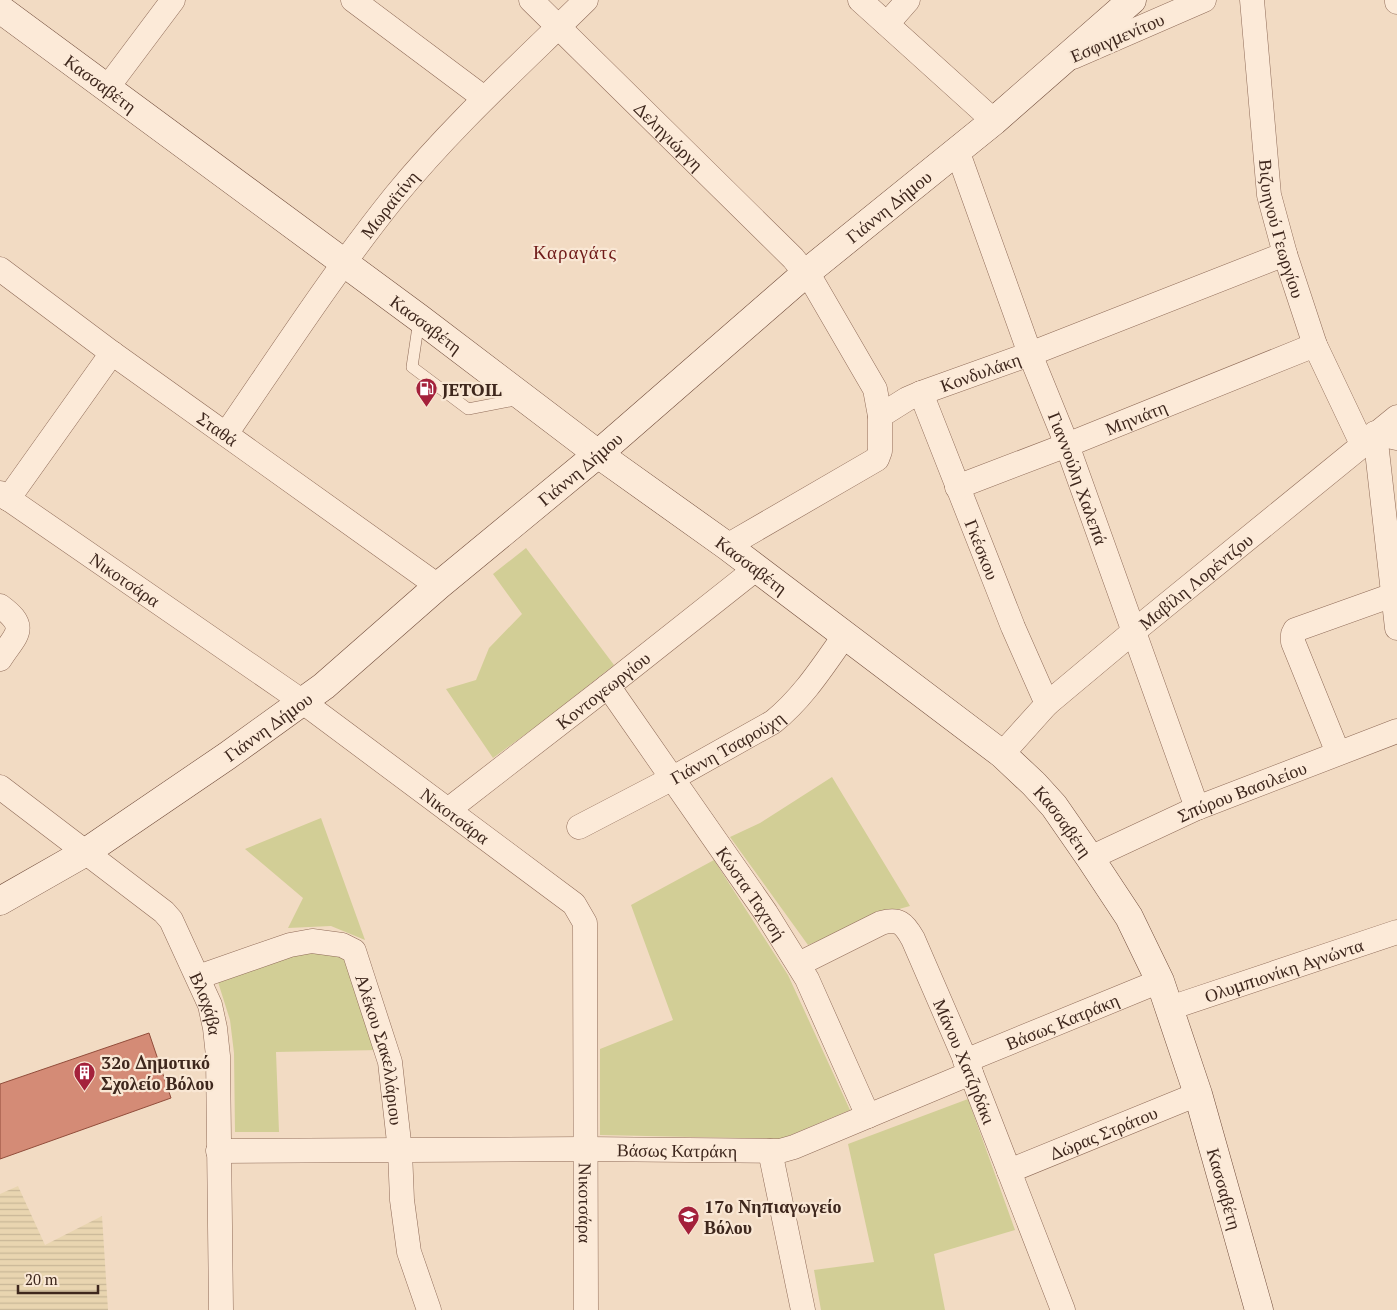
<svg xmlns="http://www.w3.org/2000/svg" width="1397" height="1310" viewBox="0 0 1397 1310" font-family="'PT Serif',serif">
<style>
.farmland{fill:url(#farmland-rules)}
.green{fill:#d2ce96}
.building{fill:#d48b76;stroke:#914d3b}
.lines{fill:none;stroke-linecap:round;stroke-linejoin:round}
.lane-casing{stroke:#8f6b58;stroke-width:12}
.street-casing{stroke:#8f6b58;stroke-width:25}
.secondary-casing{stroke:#714c3b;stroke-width:29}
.lane{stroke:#fcead8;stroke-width:11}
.street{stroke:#fcead8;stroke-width:24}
.secondary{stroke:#fcead8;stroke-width:28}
.labels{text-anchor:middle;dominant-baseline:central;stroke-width:4.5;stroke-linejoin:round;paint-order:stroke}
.street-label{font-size:18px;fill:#3e271d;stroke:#f9e7d4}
.poi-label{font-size:18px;font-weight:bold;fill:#3e271d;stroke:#f9e7d4;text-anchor:start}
.neighbourhood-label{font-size:19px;letter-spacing:1px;fill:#6f1a18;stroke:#f9e7d4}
</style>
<defs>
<pattern id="farmland-rules" width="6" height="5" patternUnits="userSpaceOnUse" patternTransform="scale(1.25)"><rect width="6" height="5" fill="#e9d5b0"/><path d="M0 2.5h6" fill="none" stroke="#c9b797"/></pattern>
</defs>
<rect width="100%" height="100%" fill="#f2dbc3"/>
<polygon class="farmland" points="18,1186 45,1245 102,1216 108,1310 0,1310 0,1194"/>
<g class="green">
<polygon points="526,548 614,665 542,722 493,758 446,689 476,680 489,648 522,614 493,574"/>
<polygon points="832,777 910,906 881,914 808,945 730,837 760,823"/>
<polygon points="321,818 365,940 331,926 288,928 303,898 245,849"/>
<polygon points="714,860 788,975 850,1110 781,1139 600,1135 600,1049 673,1020 631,905"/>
<polygon points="344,950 379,1050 276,1052 279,1132 235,1132 234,1053 230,1020 218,982 291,951"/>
<polygon points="968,1099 1015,1230 934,1254 945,1310 821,1310 814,1270 874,1262 848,1144"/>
</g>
<polygon class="building" points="149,1033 171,1098 0,1159 0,1084"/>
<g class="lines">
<defs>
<polyline id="lane" points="419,320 412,367 468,409 520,399"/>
<g id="street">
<polyline points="353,0 484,98"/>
<path id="s1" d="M531,0L793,258L814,284L875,389L880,416V451L877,459L727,546"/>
<polyline points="860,0 994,121"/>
<path id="s2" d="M1252,0L1269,195L1285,254L1315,345L1362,444"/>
<polyline points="1397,0 1397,2"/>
<polyline points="887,24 908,0"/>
<polyline points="1073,57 1204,0"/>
<polyline points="107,88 173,0"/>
<path id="s3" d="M957,150L1030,354L1067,445L1197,808"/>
<path id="s4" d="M0,269L112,353L438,586"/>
<path id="s5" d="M921,393L1013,627L1047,704"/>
<path id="s6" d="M880,416L907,399L921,393L1030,354L1285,254"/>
<path id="s7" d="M226,434C281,354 334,272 395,196C453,125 521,64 586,0"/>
<polyline points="1397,438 1375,433 1397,628"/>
<path id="s8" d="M957,487L1067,445L1315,345"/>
<path id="s9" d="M0,493L303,702L574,904L585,923L586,1310"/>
<polyline points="8,499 112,353"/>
<path d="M0,606C30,628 16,634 0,659"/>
<path id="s10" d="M608,686L766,913L807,979L868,1116"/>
<polyline points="1338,753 1293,642 1293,634 1295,630 1393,595"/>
<path id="s11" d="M1002,754L1047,704L1133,632L1397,417"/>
<path id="s12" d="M0,787L164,912L171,920L210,1005L215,1028L218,1056L221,1310"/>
<path id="s13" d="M448,810L608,686L757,568"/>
<path id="s14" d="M579,827L673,778L773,722C803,698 823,666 845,635"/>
<path id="s15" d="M1090,858L1197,808L1397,731"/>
<path id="s16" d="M799,964L881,923C899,918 904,923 913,939L971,1073L1063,1310"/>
<path id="s17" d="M198,977L290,945L312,941L342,945L354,951L390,1062L400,1151L402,1200L409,1252L429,1310"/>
<path id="s18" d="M1170,1008L1397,932"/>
<path id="s19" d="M965,1061L1160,981"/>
<path id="s20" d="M218,1151L585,1149L780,1151L794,1147L971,1073"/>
<polyline points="770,1151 803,1310"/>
<path id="s21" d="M1009,1171L1198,1094"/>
</g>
<g id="secondary">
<path id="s22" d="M0,9L419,318L598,454L727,546L1002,754L1034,784L1054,806L1090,858L1129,917L1160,981L1198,1094L1259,1310"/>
<path id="s23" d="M0,901L86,852L227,756L324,686L438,586L598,454L806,273L994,121L1132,0"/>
</g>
</defs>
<use href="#lane" class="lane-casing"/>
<use href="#street" class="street-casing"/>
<use href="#secondary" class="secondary-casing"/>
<use href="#lane" class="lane"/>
<use href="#street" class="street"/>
<use href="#secondary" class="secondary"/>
</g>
<defs>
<symbol id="fuel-pin" viewBox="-11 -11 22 30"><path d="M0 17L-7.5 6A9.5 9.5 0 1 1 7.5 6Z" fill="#a4213b" stroke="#f9e7d4"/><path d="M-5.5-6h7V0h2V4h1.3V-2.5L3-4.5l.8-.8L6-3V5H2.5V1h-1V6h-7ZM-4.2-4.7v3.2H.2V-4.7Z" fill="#fff"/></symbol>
<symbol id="building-pin" viewBox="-11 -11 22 30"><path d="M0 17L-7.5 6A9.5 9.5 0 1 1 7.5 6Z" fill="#a4213b" stroke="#f9e7d4"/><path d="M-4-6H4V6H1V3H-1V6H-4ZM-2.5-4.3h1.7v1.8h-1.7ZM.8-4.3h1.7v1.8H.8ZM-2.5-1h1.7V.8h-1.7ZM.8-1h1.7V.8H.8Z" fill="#fff"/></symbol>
<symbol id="school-pin" viewBox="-11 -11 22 30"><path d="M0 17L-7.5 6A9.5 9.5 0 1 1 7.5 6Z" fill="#a4213b" stroke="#f9e7d4"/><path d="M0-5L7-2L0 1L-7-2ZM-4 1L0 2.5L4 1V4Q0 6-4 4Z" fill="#fff"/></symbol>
</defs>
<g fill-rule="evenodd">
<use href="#fuel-pin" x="414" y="376" width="25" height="34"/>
<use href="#building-pin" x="72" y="1060" width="25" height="34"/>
<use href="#school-pin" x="676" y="1204" width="25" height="34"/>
</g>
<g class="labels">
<g class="street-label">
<text transform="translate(1117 37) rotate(-23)">Εσφιγμενίτου</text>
<text stroke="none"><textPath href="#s22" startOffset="125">Κασσαβέτη</textPath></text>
<text stroke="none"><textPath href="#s1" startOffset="194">Δεληγιώργη</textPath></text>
<text stroke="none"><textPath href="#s7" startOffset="282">Μωραϊτίνη</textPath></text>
<text stroke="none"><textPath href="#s23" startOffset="1130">Γιάννη Δήμου</textPath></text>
<text stroke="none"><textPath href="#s2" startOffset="231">Βιζυηνού Γεωργίου</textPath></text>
<text stroke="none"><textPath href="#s22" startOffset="530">Κασσαβέτη</textPath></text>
<text stroke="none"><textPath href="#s6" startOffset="110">Κονδυλάκη</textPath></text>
<text stroke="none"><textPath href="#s8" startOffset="192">Μηνιάτη</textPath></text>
<text stroke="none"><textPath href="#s4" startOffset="270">Σταθά</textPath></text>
<text stroke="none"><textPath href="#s23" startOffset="725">Γιάννη Δήμου</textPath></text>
<text stroke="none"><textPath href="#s3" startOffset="350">Γιαννούλη Χαλεπά</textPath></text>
<text stroke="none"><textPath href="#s5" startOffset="168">Γκέσκου</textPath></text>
<text stroke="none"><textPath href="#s22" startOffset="935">Κασσαβέτη</textPath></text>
<text stroke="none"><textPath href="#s9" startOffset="152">Νικοτσάρα</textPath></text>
<text stroke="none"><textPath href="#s11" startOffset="260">Μαβίλη Λορέντζου</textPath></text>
<text stroke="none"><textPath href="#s13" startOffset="196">Κοντογεωργίου</textPath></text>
<text stroke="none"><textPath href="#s23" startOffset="320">Γιάννη Δήμου</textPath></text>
<text stroke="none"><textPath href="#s14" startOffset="168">Γιάννη Τσαρούχη</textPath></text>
<text stroke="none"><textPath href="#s15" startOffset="166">Σπύρου Βασιλείου</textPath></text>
<text stroke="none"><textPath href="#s9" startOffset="558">Νικοτσάρα</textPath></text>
<text stroke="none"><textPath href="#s22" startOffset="1340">Κασσαβέτη</textPath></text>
<text stroke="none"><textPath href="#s10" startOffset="252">Κώστα Ταχτσή</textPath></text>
<text stroke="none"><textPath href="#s18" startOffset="120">Ολυμπιονίκη Αγνώντα</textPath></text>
<text stroke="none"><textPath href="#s12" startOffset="308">Βλαχάβα</textPath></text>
<text stroke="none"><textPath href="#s19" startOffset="105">Βάσως Κατράκη</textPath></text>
<text stroke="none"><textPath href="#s17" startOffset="266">Αλέκου Σακελλάριου</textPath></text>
<text stroke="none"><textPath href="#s16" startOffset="265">Μάνου Χατζηδάκι</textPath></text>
<text stroke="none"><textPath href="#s21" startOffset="102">Δώρας Στράτου</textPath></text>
<text stroke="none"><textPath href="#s20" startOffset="459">Βάσως Κατράκη</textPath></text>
<text stroke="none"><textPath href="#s22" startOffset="1745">Κασσαβέτη</textPath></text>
<text stroke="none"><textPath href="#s9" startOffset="1008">Νικοτσάρα</textPath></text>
</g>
<g class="poi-label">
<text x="442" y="389">JETOIL</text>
<text x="101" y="1062">32ο Δημοτικό<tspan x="101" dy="21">Σχολείο Βόλου</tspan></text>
<text x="704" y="1206">17ο Νηπιαγωγείο<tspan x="704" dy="21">Βόλου</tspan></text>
</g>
<g class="neighbourhood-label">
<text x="575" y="251">Καραγάτς</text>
</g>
</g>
<path d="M18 1285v8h80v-8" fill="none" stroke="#3e271d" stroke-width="2.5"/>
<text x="25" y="1285" font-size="15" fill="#3e271d" stroke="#f9e7d4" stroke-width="4" paint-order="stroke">20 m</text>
</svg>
